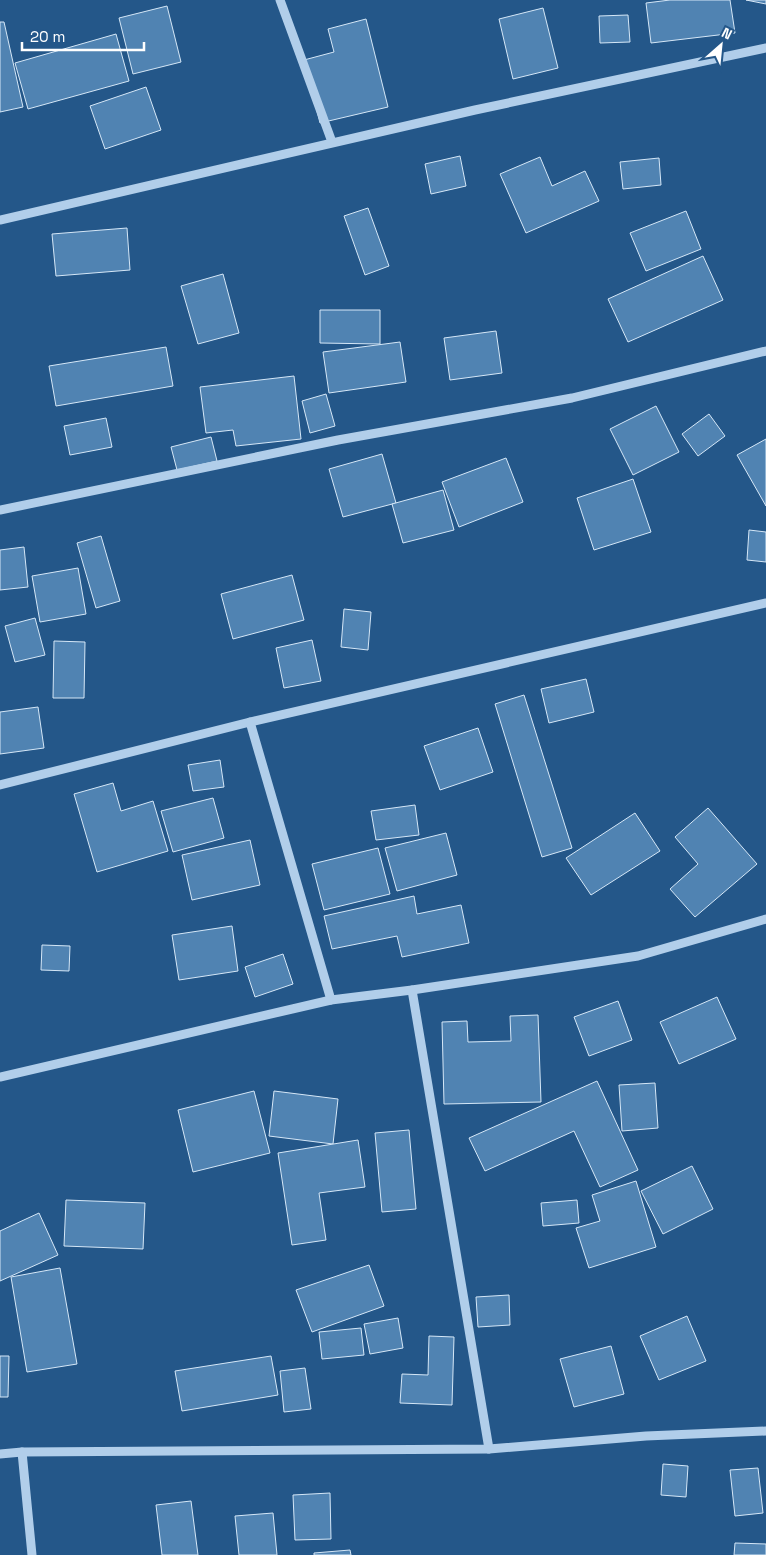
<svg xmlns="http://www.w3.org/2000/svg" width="766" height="1555" viewBox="0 0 766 1555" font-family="'Space Grotesk',sans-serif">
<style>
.building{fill:#5083b2;stroke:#d5e7f7}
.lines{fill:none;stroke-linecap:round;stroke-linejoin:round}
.minor{stroke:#b1ceea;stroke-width:9}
</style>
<rect width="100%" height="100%" fill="#245789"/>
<g class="building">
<polygon points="670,0 730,0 735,33 651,43 646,3"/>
<polygon points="746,0 766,0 766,4"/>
<polygon points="167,6 181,62 133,74 119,18"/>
<polygon points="543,8 558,68 513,79 499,19"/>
<polygon points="628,15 630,42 600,43 599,16"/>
<polygon points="366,19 388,107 320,123 304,60 334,52 328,29"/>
<polygon points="0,22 4,22 23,107 0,112"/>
<polygon points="116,34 129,81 28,109 15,63"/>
<polygon points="146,87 161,130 105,149 90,106"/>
<polygon points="460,156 466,186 431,194 425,164"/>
<polygon points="540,157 552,186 585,171 599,201 526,233 500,174"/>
<polygon points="659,158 661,185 623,189 620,162"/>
<polygon points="368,208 389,266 365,275 344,216"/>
<polygon points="686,211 701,249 646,271 630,233"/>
<polygon points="127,228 130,270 56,276 52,234"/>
<polygon points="703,256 723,300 628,342 608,299"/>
<polygon points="223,274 239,333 198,344 181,286"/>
<polygon points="320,310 380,310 380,344 320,343"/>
<polygon points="496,331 502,373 450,380 444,338"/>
<polygon points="400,342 406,382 329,393 323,352"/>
<polygon points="166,347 173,386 56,406 49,366"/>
<polygon points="294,376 301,439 236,446 233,430 206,433 200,387"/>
<polygon points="326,394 335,426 310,433 302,401"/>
<polygon points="656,406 679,452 633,475 610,429"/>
<polygon points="709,414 725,436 698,456 682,434"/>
<polygon points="106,418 112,447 70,455 64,426"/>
<polygon points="211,437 217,461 177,470 171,447"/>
<polygon points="766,439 766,506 737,455"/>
<polygon points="382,454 396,503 343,517 329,469"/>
<polygon points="506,458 523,502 459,527 442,482"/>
<polygon points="633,479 651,532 594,550 577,498"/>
<polygon points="443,490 454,530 403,543 392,504"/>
<polygon points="749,530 766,532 766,562 747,560"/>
<polygon points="101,536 120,601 96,608 77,543"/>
<polygon points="24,547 28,587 0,590 0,550"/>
<polygon points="78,568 86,614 40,622 32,576"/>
<polygon points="292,575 304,620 233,639 221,594"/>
<polygon points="344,609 371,612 368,650 341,647"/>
<polygon points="35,618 45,655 15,662 5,626"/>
<polygon points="312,640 321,681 284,688 276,648"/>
<polygon points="54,641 85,642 84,698 53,698"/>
<polygon points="586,679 594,712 549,723 541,689"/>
<polygon points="524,695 572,848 542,857 495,704"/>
<polygon points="38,707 44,748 0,754 0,712"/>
<polygon points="478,728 493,772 440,790 424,746"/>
<polygon points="220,760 224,787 193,791 188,765"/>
<polygon points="113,783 121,811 153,801 168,851 97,872 74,794"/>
<polygon points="213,798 224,838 173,852 161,811"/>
<polygon points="415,805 419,835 376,840 371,811"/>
<polygon points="708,808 757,864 695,917 670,889 698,864 675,837"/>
<polygon points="635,813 660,851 591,895 566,858"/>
<polygon points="446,833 457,875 397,891 385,848"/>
<polygon points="250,840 260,885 192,900 182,855"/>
<polygon points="378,848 390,894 324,910 312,864"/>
<polygon points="414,896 417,914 461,905 469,943 402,957 397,936 332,949 324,916"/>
<polygon points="232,926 238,971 179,980 172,935"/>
<polygon points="42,945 70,946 69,971 41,970"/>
<polygon points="283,954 293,984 255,997 245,967"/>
<polygon points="717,997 736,1039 679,1064 660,1022"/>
<polygon points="618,1001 632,1040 589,1056 574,1017"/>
<polygon points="538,1015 541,1102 444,1104 442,1022 467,1021 468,1042 511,1041 510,1016"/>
<polygon points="597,1081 638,1170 600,1187 574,1131 485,1171 469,1138"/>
<polygon points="655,1083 658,1128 622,1131 619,1085"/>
<polygon points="254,1091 270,1153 193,1172 178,1110"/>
<polygon points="274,1091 338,1099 333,1144 269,1136"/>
<polygon points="409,1130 416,1209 382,1212 375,1133"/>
<polygon points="358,1140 365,1187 319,1193 326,1240 292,1245 278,1153"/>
<polygon points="692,1166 713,1209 663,1234 641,1191"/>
<polygon points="636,1181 656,1247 589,1268 576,1228 600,1221 592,1195"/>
<polygon points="66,1200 145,1203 143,1249 64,1246"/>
<polygon points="577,1200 579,1223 543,1226 541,1203"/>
<polygon points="39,1213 58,1255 0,1281 0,1231"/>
<polygon points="369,1265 384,1306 312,1332 296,1290"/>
<polygon points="60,1268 77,1364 27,1372 11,1277"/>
<polygon points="509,1295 510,1325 478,1327 476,1297"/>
<polygon points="687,1316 706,1361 659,1380 640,1336"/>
<polygon points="398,1318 403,1348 370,1354 364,1324"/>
<polygon points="361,1328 364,1355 322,1359 319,1332"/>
<polygon points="429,1336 454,1337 452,1405 400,1403 402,1374 428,1375"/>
<polygon points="611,1346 624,1394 574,1407 560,1359"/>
<polygon points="0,1356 9,1356 8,1397 0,1397"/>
<polygon points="271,1356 278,1395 182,1411 175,1371"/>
<polygon points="305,1368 311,1409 284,1412 280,1371"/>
<polygon points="663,1464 688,1466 686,1497 661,1495"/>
<polygon points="758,1468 763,1513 735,1516 730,1470"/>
<polygon points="330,1493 331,1539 295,1540 293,1495"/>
<polygon points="191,1501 198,1555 162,1555 156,1505"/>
<polygon points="273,1513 277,1555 239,1555 235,1516"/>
<polygon points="735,1543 766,1544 766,1555 734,1555"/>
<polygon points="350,1550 351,1555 314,1555 314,1553"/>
</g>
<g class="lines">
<g class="minor">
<polyline points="280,0 332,142"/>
<polyline points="0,220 475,110 766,48"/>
<polyline points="0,510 338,440 572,398 766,351"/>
<polyline points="250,722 331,1000"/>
<polyline points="0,785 250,722 766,603"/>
<polyline points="412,990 489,1449"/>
<polyline points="0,1077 331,1000 412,990 638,956 766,919"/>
<polyline points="22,1452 32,1555"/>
<polyline points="0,1454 22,1452 489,1449 646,1436 766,1431"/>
</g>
</g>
<g transform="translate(721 45) rotate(27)" stroke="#245789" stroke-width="4" paint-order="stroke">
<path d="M0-4L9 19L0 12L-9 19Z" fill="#ffffff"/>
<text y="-8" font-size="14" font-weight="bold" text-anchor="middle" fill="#ffffff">N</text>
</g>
<path d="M22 42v8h122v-8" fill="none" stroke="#ffffff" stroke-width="2.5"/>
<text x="30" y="42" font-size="15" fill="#ffffff" stroke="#245789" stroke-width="4" paint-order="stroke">20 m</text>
</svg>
